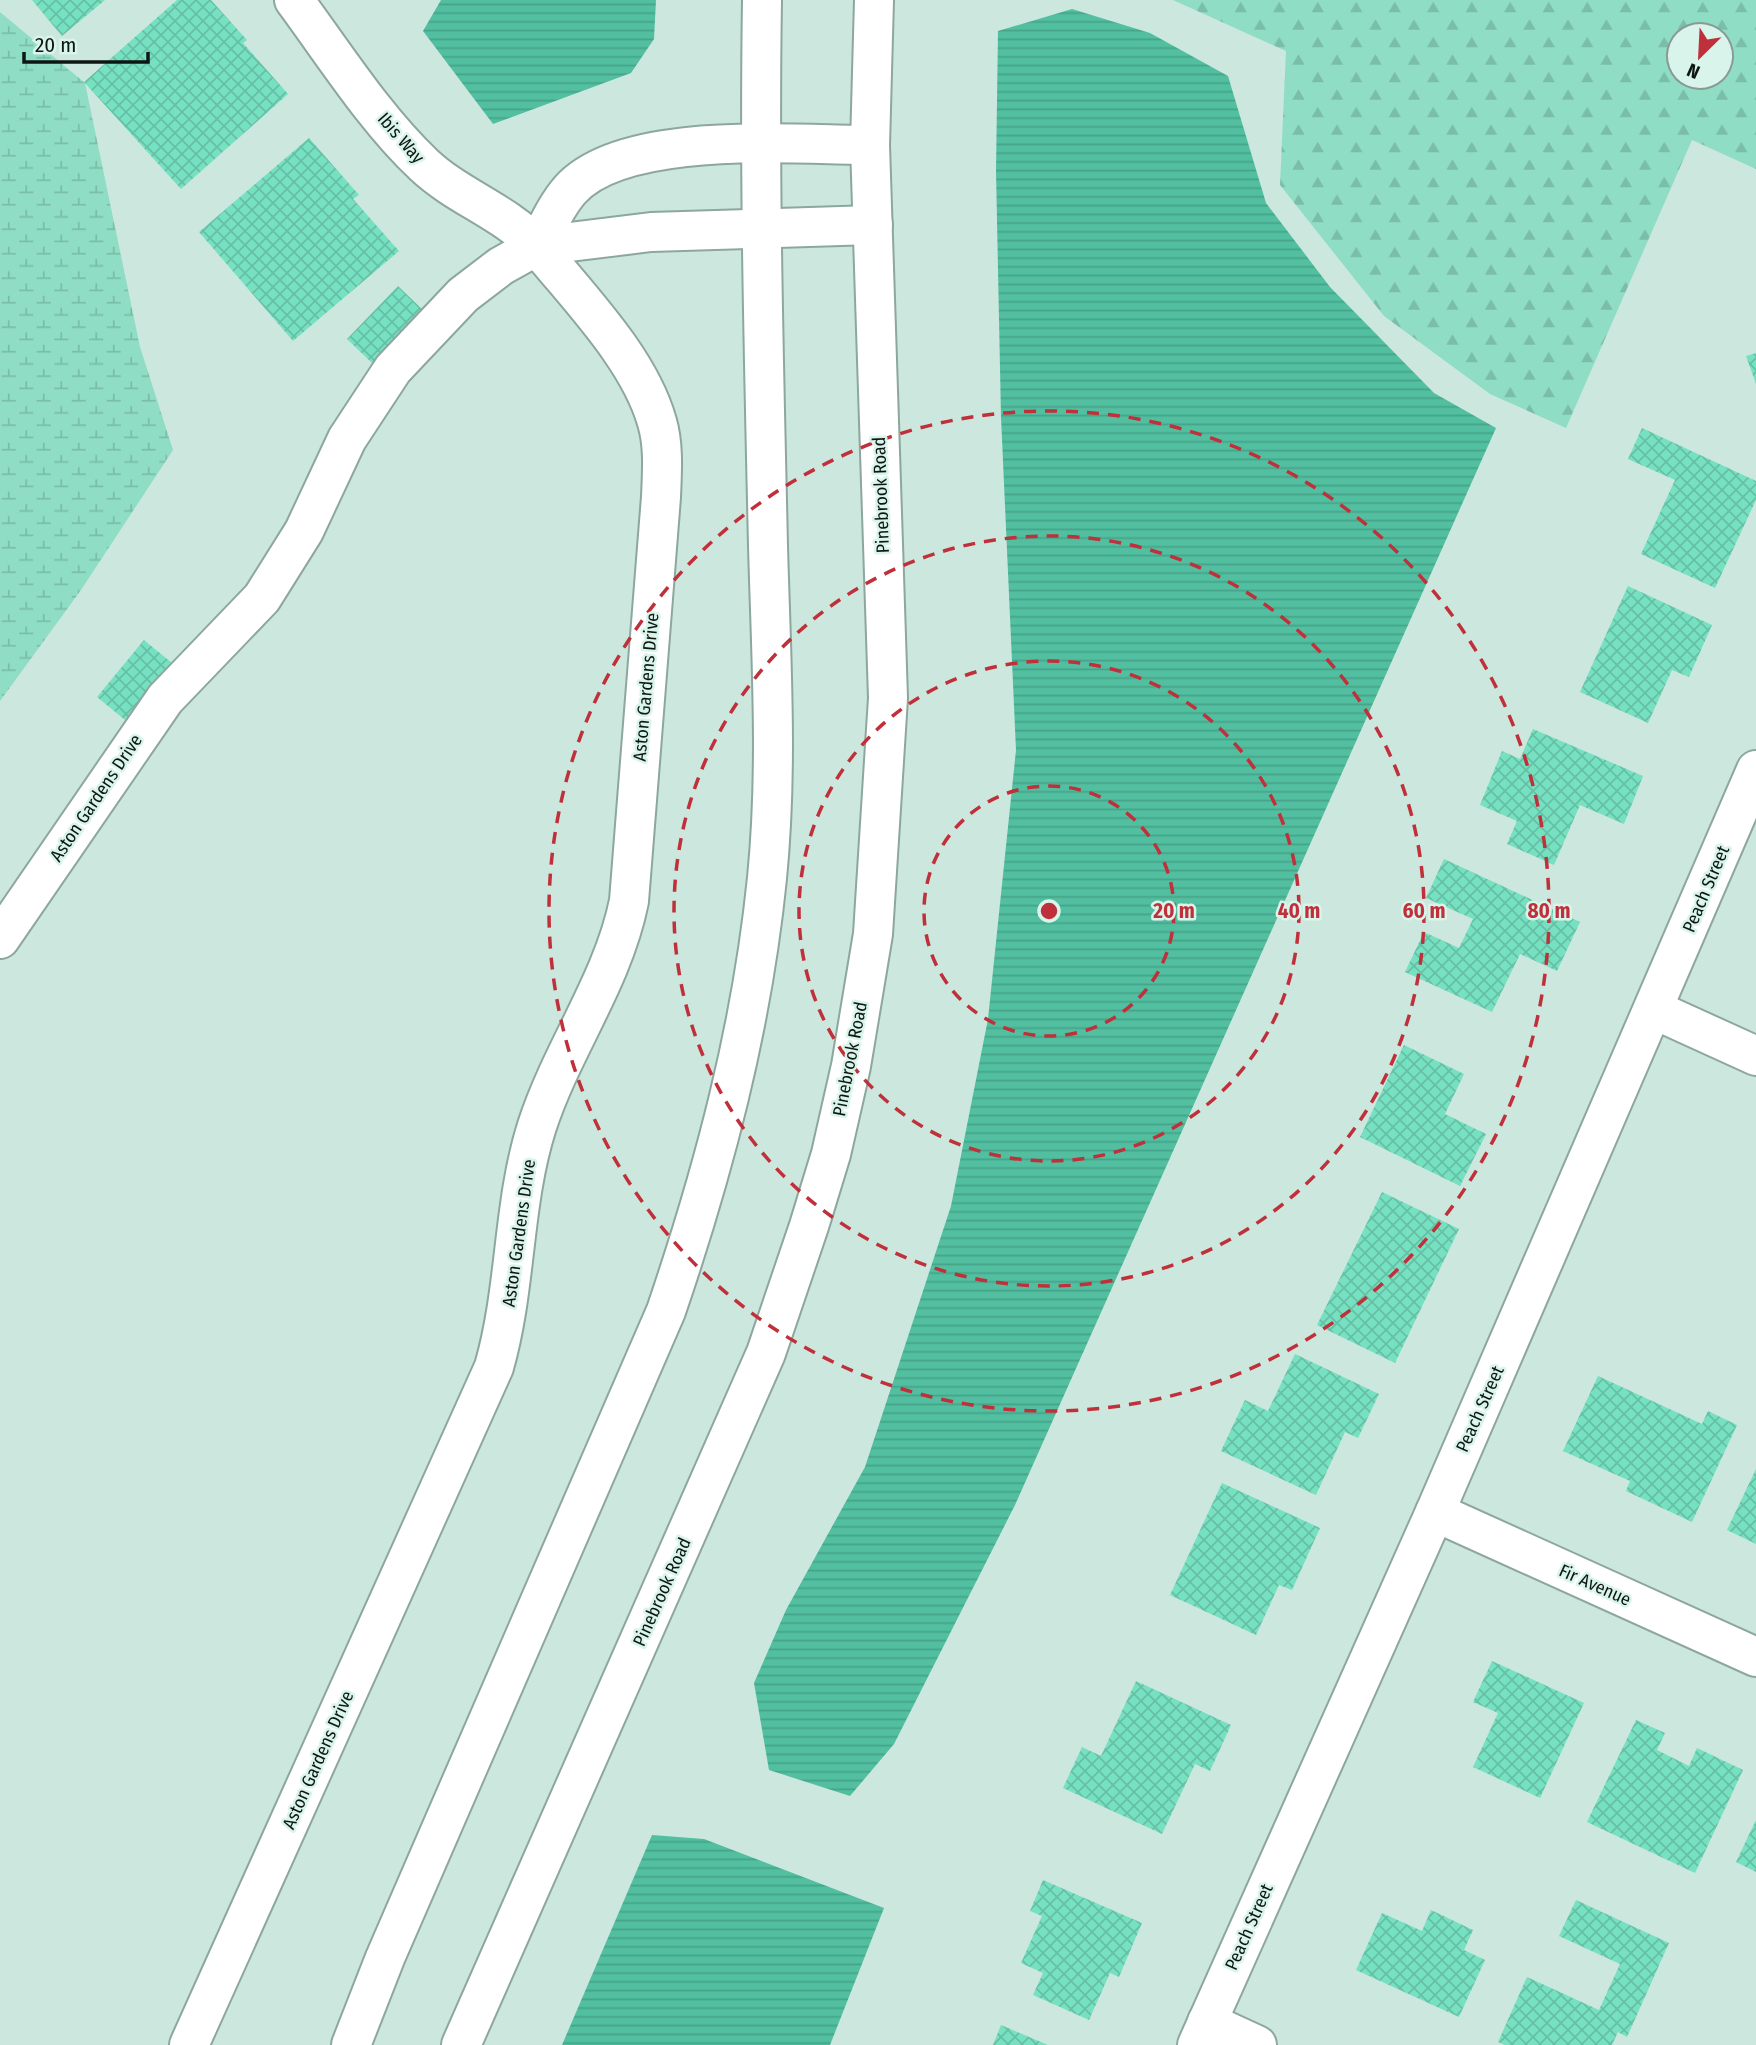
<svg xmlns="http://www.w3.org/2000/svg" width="1756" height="2045" viewBox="0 0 1756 2045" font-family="'Fira Sans Condensed',sans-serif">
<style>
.forest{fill:url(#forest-firs);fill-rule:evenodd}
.wetland{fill:url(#wetland-marsh)}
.water{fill:url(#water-rules)}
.building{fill:url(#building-cross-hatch)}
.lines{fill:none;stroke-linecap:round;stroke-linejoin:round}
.minor-casing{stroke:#8da79e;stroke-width:42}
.minor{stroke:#fff;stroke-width:38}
.ring{fill:none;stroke:#c0303b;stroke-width:3.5;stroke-dasharray:12 9}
.labels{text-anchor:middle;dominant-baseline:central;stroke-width:5;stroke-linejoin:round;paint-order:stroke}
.street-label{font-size:18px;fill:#0d1613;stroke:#d9f4ea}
.centre{fill:#c0303b;stroke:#d9f4ea;stroke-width:3.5}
.ring-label{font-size:21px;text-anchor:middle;font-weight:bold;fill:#c0303b;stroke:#d9f4ea;stroke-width:5;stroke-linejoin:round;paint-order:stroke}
</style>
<defs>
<pattern id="forest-firs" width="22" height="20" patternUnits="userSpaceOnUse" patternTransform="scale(1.75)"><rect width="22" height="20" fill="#8fddc4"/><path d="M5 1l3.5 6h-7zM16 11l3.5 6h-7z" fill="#7abda8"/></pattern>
<pattern id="wetland-marsh" width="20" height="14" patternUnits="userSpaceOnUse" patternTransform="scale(1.75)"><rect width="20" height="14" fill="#8fddc4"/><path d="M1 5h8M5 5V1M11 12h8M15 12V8" fill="none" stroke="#7abda8"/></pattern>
<pattern id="water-rules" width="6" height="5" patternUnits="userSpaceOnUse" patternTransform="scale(1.75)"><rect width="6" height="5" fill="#52bfa0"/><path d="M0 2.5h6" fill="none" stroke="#46a389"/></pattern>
<pattern id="building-cross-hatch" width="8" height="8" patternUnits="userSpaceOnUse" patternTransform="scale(1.75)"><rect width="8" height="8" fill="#76e1c1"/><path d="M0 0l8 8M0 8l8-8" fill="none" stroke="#65c0a5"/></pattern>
</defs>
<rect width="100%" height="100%" fill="#cce7dd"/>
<path class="forest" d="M1173,0H1756V169L1692,140L1566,428L1490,394L1384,316L1280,185L1286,51ZM1679,35H1721V77H1679Z"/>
<polygon class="wetland" points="0,12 85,83 140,347 173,450 81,590 0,701"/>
<g class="water">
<polygon points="441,0 656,0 654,39 631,73 493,124 423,31"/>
<polygon points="1072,9 1150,33 1228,76 1266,203 1330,287 1434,393 1496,428 1015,1505 894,1744 850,1796 769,1770 754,1683 786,1610 865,1467 951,1206 988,1019 1016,750 1001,417 996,171 998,31"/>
<polygon points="652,1835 704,1839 884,1908 830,2045 562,2045"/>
</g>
<g class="building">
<polygon points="32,0 105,0 62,36"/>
<polygon points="177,0 211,0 247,40 243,43 288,94 181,189 84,82"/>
<polygon points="309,138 359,195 353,199 399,251 293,341 199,232"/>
<polygon points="398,286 424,311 373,364 347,339"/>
<polygon points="1756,353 1756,384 1746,356"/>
<polygon points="1642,428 1756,481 1756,500 1715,588 1641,554 1675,480 1628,459"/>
<polygon points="1628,586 1712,625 1689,677 1672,670 1648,723 1580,692"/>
<polygon points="144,640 172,663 125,720 97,697"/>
<polygon points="1533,729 1643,776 1624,824 1580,805 1554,865 1507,844 1517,821 1480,805 1502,751 1520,759"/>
<polygon points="1444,859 1580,922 1557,971 1520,954 1492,1012 1405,972 1424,932 1459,948 1473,919 1426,898"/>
<polygon points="1404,1045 1464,1074 1445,1114 1486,1134 1460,1186 1360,1137"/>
<polygon points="1382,1192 1459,1229 1395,1363 1317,1325"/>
<polygon points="1295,1354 1379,1394 1358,1438 1345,1432 1316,1495 1221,1451 1245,1400 1268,1411"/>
<polygon points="1598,1376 1702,1424 1708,1411 1737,1425 1692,1522 1626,1491 1630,1481 1563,1451"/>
<polygon points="1756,1469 1756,1544 1727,1530"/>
<polygon points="1222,1483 1320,1528 1292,1590 1279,1585 1256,1635 1170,1595"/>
<polygon points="1492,1661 1584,1703 1540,1798 1473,1767 1498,1713 1473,1702"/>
<polygon points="1136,1681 1231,1725 1210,1771 1195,1764 1162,1834 1063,1788 1082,1747 1101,1756"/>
<polygon points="1636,1720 1665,1733 1657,1750 1689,1766 1697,1748 1743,1770 1695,1873 1587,1822"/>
<polygon points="1756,1820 1756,1872 1736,1862"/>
<polygon points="1043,1880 1142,1923 1119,1977 1110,1973 1089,2020 1033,1995 1043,1973 1021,1963 1042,1916 1030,1911"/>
<polygon points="1576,1900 1669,1943 1627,2037 1618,2032 1612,2045 1505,2045 1498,2042 1527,1977 1599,2010 1620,1964 1559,1936"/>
<polygon points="1431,1910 1473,1930 1464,1950 1485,1960 1459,2017 1356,1970 1382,1913 1422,1931"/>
<polygon points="1001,2025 1048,2045 993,2045"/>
</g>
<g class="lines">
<defs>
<g id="minor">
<path d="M294,0C334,54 375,119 424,165C458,197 504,211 537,246"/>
<path d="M537,246C547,227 556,206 570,190C624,130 793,145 870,145"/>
<polyline points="537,246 651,232 873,225"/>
<path d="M0,939L165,699L262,598L304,531L347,439L393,369L463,295L501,266L537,246C578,297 639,358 657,422C664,445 662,472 661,497L629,901C613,981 562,1049 537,1126C512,1204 517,1287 494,1367L189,2045"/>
<polyline points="1655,1010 1756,1056"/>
<polyline points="1435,1512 1756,1657"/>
<polyline points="1207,2022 1257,2045"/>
<path d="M351,2045L385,1958L666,1311C714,1170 752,1027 767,878C778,768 771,657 768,546C764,364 759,182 762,0"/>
<polyline points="461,2045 766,1353 809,1226 831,1154 851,1066 873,934 888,698 870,145 874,0"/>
<polyline points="1197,2045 1435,1512 1756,770"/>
</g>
</defs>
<use href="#minor" class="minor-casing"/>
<use href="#minor" class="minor"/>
</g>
<g class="ring">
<circle cx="1049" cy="911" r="125"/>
<circle cx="1049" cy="911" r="250"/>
<circle cx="1049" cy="911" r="375"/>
<circle cx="1049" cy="911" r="500"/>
</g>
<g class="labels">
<g class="street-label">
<text transform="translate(401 138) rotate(49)">Ibis Way</text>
<text transform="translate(881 495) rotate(-92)">Pinebrook Road</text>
<text transform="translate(646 687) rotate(-85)">Aston Gardens Drive</text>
<text transform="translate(96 798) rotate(-56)">Aston Gardens Drive</text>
<text transform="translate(1706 889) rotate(-67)">Peach Street</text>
<text transform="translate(850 1059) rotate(-79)">Pinebrook Road</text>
<text transform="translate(519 1233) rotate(-82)">Aston Gardens Drive</text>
<text transform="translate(1480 1409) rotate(-66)">Peach Street</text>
<text transform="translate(1595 1585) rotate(24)">Fir Avenue</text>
<text transform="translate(662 1592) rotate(-66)">Pinebrook Road</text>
<text transform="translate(318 1760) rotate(-66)">Aston Gardens Drive</text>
<text transform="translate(1249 1927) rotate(-66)">Peach Street</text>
</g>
</g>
<circle cx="1049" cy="911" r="10" class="centre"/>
<g class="ring-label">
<text x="1174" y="918">20 m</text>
<text x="1299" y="918">40 m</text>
<text x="1424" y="918">60 m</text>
<text x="1549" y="918">80 m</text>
</g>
<g transform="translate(1700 56) rotate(204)"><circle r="33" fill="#d9f4ea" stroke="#879b94" stroke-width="2"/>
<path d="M0-5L12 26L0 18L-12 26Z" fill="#c0303b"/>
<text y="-10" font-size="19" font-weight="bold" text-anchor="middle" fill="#0d1613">N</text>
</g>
<path d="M24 52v10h124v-10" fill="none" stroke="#0d1613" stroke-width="3.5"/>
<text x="35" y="52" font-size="21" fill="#0d1613" stroke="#d9f4ea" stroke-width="5" paint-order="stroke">20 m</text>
</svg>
